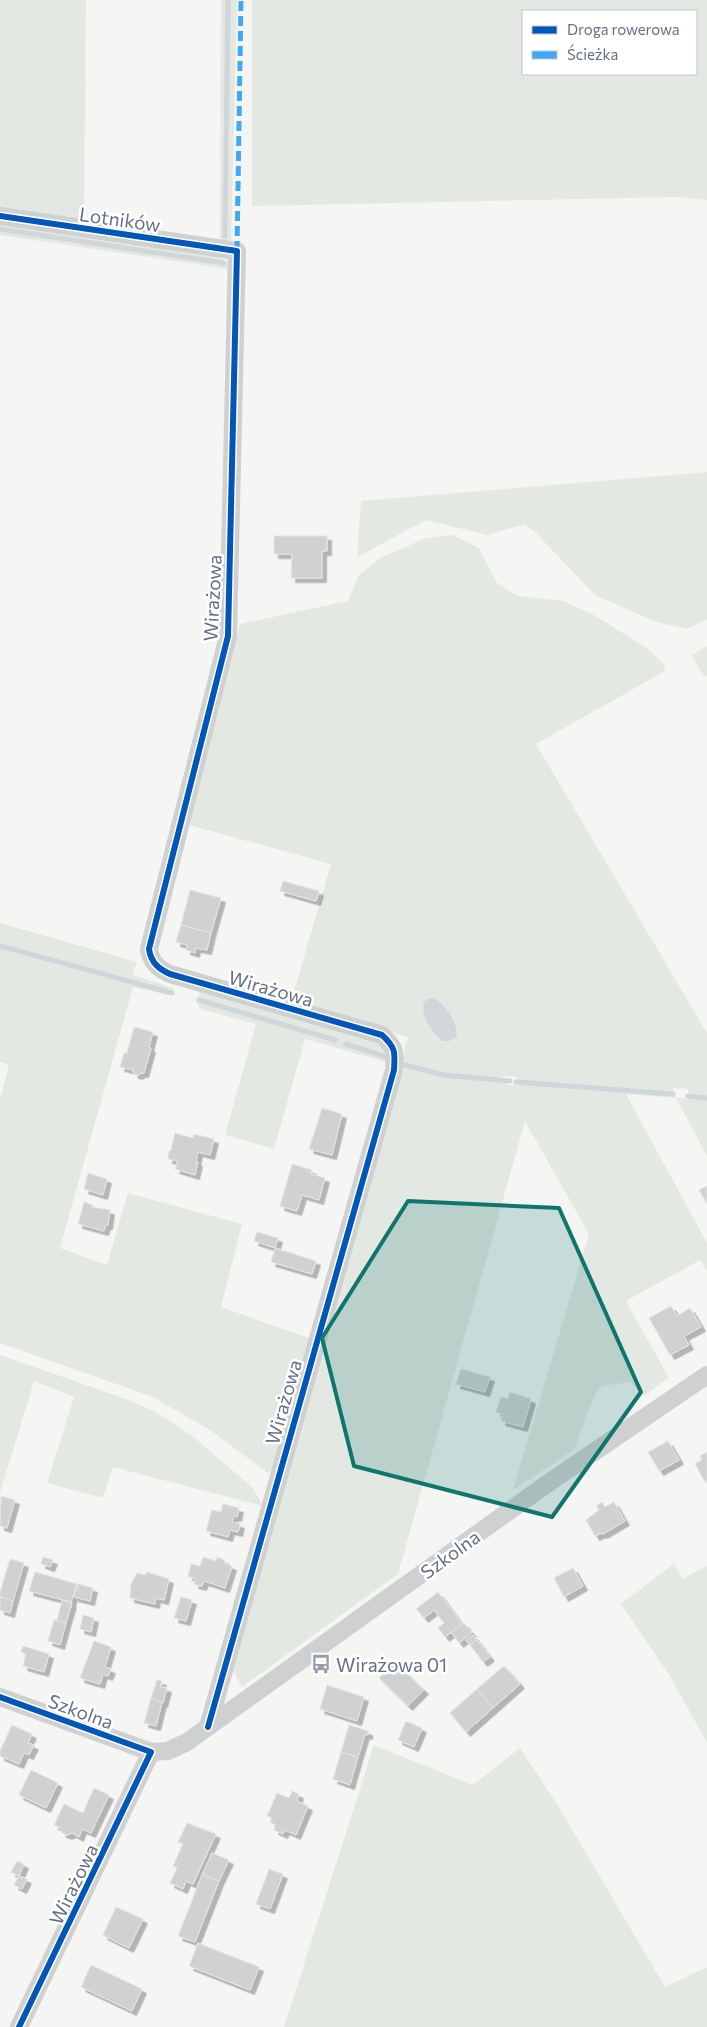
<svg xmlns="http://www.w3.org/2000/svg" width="707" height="2027" viewBox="0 0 707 2027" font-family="Commissioner,sans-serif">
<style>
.green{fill:#e4e8e2;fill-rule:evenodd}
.water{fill:#d1d6da}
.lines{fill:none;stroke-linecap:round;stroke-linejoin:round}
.stream{stroke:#d1d6da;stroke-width:5}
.building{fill:#d0d2d2;stroke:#e4e4e4;filter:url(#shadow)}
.minor{stroke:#cfd0d0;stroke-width:18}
.quiet{stroke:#3fa9f5;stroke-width:5;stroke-dasharray:10 5;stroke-linecap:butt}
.cycleway-casing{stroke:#fff;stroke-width:9}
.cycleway{stroke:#0057b8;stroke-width:6}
.marked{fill:#0f766e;fill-opacity:0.2;stroke:#0f766e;stroke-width:4;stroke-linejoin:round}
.labels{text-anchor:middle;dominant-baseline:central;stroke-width:5;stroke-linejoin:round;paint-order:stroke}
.street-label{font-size:19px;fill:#647185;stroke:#fff}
.poi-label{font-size:19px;fill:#647185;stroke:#fff;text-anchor:start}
</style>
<defs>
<filter id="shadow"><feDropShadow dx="4.5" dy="4.5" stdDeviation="0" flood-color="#0004"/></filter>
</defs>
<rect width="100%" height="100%" fill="#f5f5f4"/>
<g class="green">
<polygon points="0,0 86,0 84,221 0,208"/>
<polygon points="221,0 237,0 231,241 220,240"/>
<path d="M252,0H707V200L676,197L252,206ZM696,11V74H523V11Z"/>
<polygon points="0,222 221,257 227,263 229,269 0,235"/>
<polygon points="707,472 707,619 687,629 657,622 595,595 535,532 524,524 488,535 426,520 357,557 361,501"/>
<path d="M452,535L479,548L497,583L517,596L563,601L594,615L648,649L664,664L665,671L536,744L707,1033V1156L676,1098L626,1094L707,1243V1272L700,1260L626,1301L669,1378L644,1395L630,1382L602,1386L596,1393L585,1418L575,1449L513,1490L589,1234L525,1121L398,1574L242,1687L231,1667L408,1037L291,1002L331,864L189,825L240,624L348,601L359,575L382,557L426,538ZM502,1076L517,1077L518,1085H507ZM673,1088L688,1089L689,1099L676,1098Z"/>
<polygon points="707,646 707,677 702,673 692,655"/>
<polygon points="0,923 137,962 133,975 173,988 174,991 168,995 133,987 60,1248 107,1265 128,1193 242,1224 221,1307 309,1338 274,1468 268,1473 210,1430 153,1397 0,1343 0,1100 9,1065 0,1062"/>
<polygon points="200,991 381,1044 387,1048 386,1062 305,1039 274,1149 225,1135 256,1024 200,1009 197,1002"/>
<polygon points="0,1355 129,1400 154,1411 196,1439 253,1488 263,1506 113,1467 103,1498 47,1483 74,1397 34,1381 0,1493"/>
<polygon points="674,1564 682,1579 707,1566 707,1743 670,1676 621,1604"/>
<polygon points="374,1745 473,1785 520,1748 560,1809 665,1987 707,1967 707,2027 284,2027"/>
</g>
<path class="water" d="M430,998C442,997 461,1027 456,1038L449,1041H443C432,1032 420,1017 424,1002Z"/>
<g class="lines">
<g class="stream">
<polyline points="0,229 224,263"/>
<polyline points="225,236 228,0"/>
<polyline points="0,946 172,993"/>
<polyline points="199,1000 335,1040"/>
<polyline points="346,1044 386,1057"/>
<polyline points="402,1064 443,1075 510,1081"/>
<polyline points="516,1082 673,1094"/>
<polyline points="688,1096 707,1098"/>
</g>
</g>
<g class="building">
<polygon points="274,536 327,536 327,551 322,551 322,578 291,578 292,554 274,554"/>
<polygon points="283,881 319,891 316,901 280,891"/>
<polygon points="190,890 221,898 211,933 181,925"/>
<polygon points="181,925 211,933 207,950 196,948 195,953 186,950 187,945 176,942"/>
<polygon points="134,1027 153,1032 149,1047 151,1048 144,1073 141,1073 138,1075 134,1074 133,1070 120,1067 124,1053 127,1053"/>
<polygon points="322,1108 342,1114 332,1155 309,1149"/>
<polygon points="175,1133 193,1138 194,1134 214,1139 210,1155 198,1152 196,1162 198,1162 195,1175 175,1169 178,1161 168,1159 169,1151 171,1150"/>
<polygon points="292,1164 312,1170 311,1174 325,1178 319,1200 302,1195 297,1211 280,1206"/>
<polygon points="88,1173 107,1179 103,1195 84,1189"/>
<polygon points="707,1186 707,1204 699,1190"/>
<polygon points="84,1202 93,1205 92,1207 110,1210 108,1225 106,1225 104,1231 78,1224"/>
<polygon points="257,1232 278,1238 275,1248 254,1241"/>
<polygon points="275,1248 316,1261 312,1274 271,1262"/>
<polygon points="671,1306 677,1316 690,1308 701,1327 684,1336 689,1345 670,1355 649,1318"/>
<polygon points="461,1369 490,1377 485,1392 456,1384"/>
<polygon points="510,1392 531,1399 523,1427 501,1421 503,1414 496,1412 501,1397 508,1399"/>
<polygon points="668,1441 679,1460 659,1471 648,1452"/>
<polygon points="707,1452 707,1481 705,1482 695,1464 702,1460 700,1456"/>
<polygon points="1,1496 15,1500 7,1528 0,1526"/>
<polygon points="602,1502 605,1507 614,1502 625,1521 603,1534 602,1533 595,1536 586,1520 599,1510 596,1506"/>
<polygon points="223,1504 239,1508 237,1517 234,1516 232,1522 240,1524 238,1532 230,1530 228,1537 206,1531 212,1510 221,1512"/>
<polygon points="43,1557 53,1560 50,1567 41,1564"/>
<polygon points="203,1557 216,1561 217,1557 225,1560 224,1563 232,1566 225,1588 204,1581 202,1586 194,1584 196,1579 188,1576 191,1564 200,1566"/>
<polygon points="10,1559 24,1563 13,1601 0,1597 0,1592"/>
<polygon points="573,1568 583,1586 564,1597 554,1578"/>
<polygon points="35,1572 77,1584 71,1602 29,1591"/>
<polygon points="147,1572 169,1579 164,1600 156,1598 155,1604 130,1598 131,1584 137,1573 145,1575"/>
<polygon points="78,1584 93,1588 90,1601 74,1597"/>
<polygon points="438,1592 462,1624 445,1637 438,1628 444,1623 434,1610 424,1618 416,1609"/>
<polygon points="0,1597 13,1601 10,1613 0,1610"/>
<polygon points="181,1597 192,1600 186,1621 174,1618"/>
<polygon points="62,1600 72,1603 66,1623 57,1621"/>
<polygon points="83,1615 94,1618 91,1632 80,1629"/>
<polygon points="54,1620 66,1623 60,1645 48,1641"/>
<polygon points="464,1623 472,1633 459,1643 451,1632"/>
<polygon points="473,1635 477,1640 470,1645 466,1640"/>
<polygon points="477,1640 490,1657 483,1662 470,1645"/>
<polygon points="94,1641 111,1647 105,1667 111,1669 108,1676 103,1674 100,1684 80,1678"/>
<polygon points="23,1646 49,1654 44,1672 23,1666 26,1654 21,1652"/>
<polygon points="395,1662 424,1690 408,1706 379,1678"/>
<polygon points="504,1666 520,1684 493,1708 477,1689"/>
<polygon points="157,1680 162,1681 160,1686 167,1688 163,1703 151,1698"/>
<polygon points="327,1685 364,1697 357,1721 320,1709"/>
<polygon points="477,1689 493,1708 466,1732 450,1713"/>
<polygon points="151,1698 162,1702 156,1726 144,1723"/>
<polygon points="406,1721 422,1728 414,1747 398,1740"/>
<polygon points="12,1725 32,1734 28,1743 34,1745 29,1755 24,1753 19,1764 0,1756 0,1751"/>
<polygon points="349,1725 368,1731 368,1735 365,1734 358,1757 341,1752"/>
<polygon points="341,1752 358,1757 350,1785 333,1779"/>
<polygon points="31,1770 58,1783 46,1808 19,1795"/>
<polygon points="94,1788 109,1795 91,1833 82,1829 79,1837 72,1833 67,1835 62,1833 61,1828 54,1825 64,1804 83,1813"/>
<polygon points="292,1791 299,1794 297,1801 308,1806 296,1835 285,1830 283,1834 274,1830 276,1825 270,1822 272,1818 267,1816 277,1793 289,1798"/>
<polygon points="187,1823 216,1834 193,1884 186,1881 183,1889 170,1883 177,1868 173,1866 183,1844 178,1842"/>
<polygon points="212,1853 229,1860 219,1881 202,1875"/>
<polygon points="17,1861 24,1864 19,1876 11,1872"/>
<polygon points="269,1869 283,1874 270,1909 256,1904"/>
<polygon points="202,1875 219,1881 195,1942 178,1936"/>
<polygon points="19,1876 27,1879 22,1889 14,1885"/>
<polygon points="116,1907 143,1919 129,1948 103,1935"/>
<polygon points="198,1943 259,1967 250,1990 189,1966"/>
<polygon points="91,1965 142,1989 132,2011 81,1987"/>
</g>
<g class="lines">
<g class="minor">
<path d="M0,216L237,251L228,636L149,949C151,963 159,969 170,974L382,1035C396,1048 395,1052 394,1070L208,1727"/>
<polyline points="0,1697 151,1752 168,1751 187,1742 544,1486 707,1375"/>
<polyline points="19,2027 151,1752"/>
</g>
<polyline class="quiet" points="237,251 241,0"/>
<defs>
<g id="cycleway">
<path d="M0,216L237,251L228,636L149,949C151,963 159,969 170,974L382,1035C396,1048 395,1052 394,1070L208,1727"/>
<polyline points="0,1697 151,1752 19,2027"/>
</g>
</defs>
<use href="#cycleway" class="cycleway-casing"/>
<use href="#cycleway" class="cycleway"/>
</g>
<path class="marked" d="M408,1201L559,1208L641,1392L552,1517L354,1466L322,1338Z"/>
<defs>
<symbol id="bus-bare" viewBox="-9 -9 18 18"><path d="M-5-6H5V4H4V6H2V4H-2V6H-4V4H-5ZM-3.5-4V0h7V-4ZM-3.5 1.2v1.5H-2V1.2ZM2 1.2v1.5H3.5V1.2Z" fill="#979fac" stroke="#fff" stroke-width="2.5" paint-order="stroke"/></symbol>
</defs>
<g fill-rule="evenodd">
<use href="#bus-bare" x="307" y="1650" width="28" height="28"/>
</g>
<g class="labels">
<g class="street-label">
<text transform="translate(120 219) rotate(8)">Lotników</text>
<text transform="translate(212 598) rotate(-87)">Wirażowa</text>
<text transform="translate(271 988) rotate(16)">Wirażowa</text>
<text transform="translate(283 1402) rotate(-74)">Wirażowa</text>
<text transform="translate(450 1554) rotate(-36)">Szkolna</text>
<text transform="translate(81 1711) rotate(20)">Szkolna</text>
<text transform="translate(73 1884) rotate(-64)">Wirażowa</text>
</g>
<g class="poi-label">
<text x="336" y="1664">Wirażowa 01</text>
</g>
</g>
<rect x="522" y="10" width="175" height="65" fill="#ffffff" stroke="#c1c6ce"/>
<rect x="532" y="26" width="25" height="8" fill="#0057b8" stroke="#c1c6ce"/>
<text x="567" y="35" font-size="15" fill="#647185">Droga rowerowa</text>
<rect x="532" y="51" width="25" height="8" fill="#3fa9f5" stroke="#c1c6ce"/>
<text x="567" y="60" font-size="15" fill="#647185">Ścieżka</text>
</svg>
